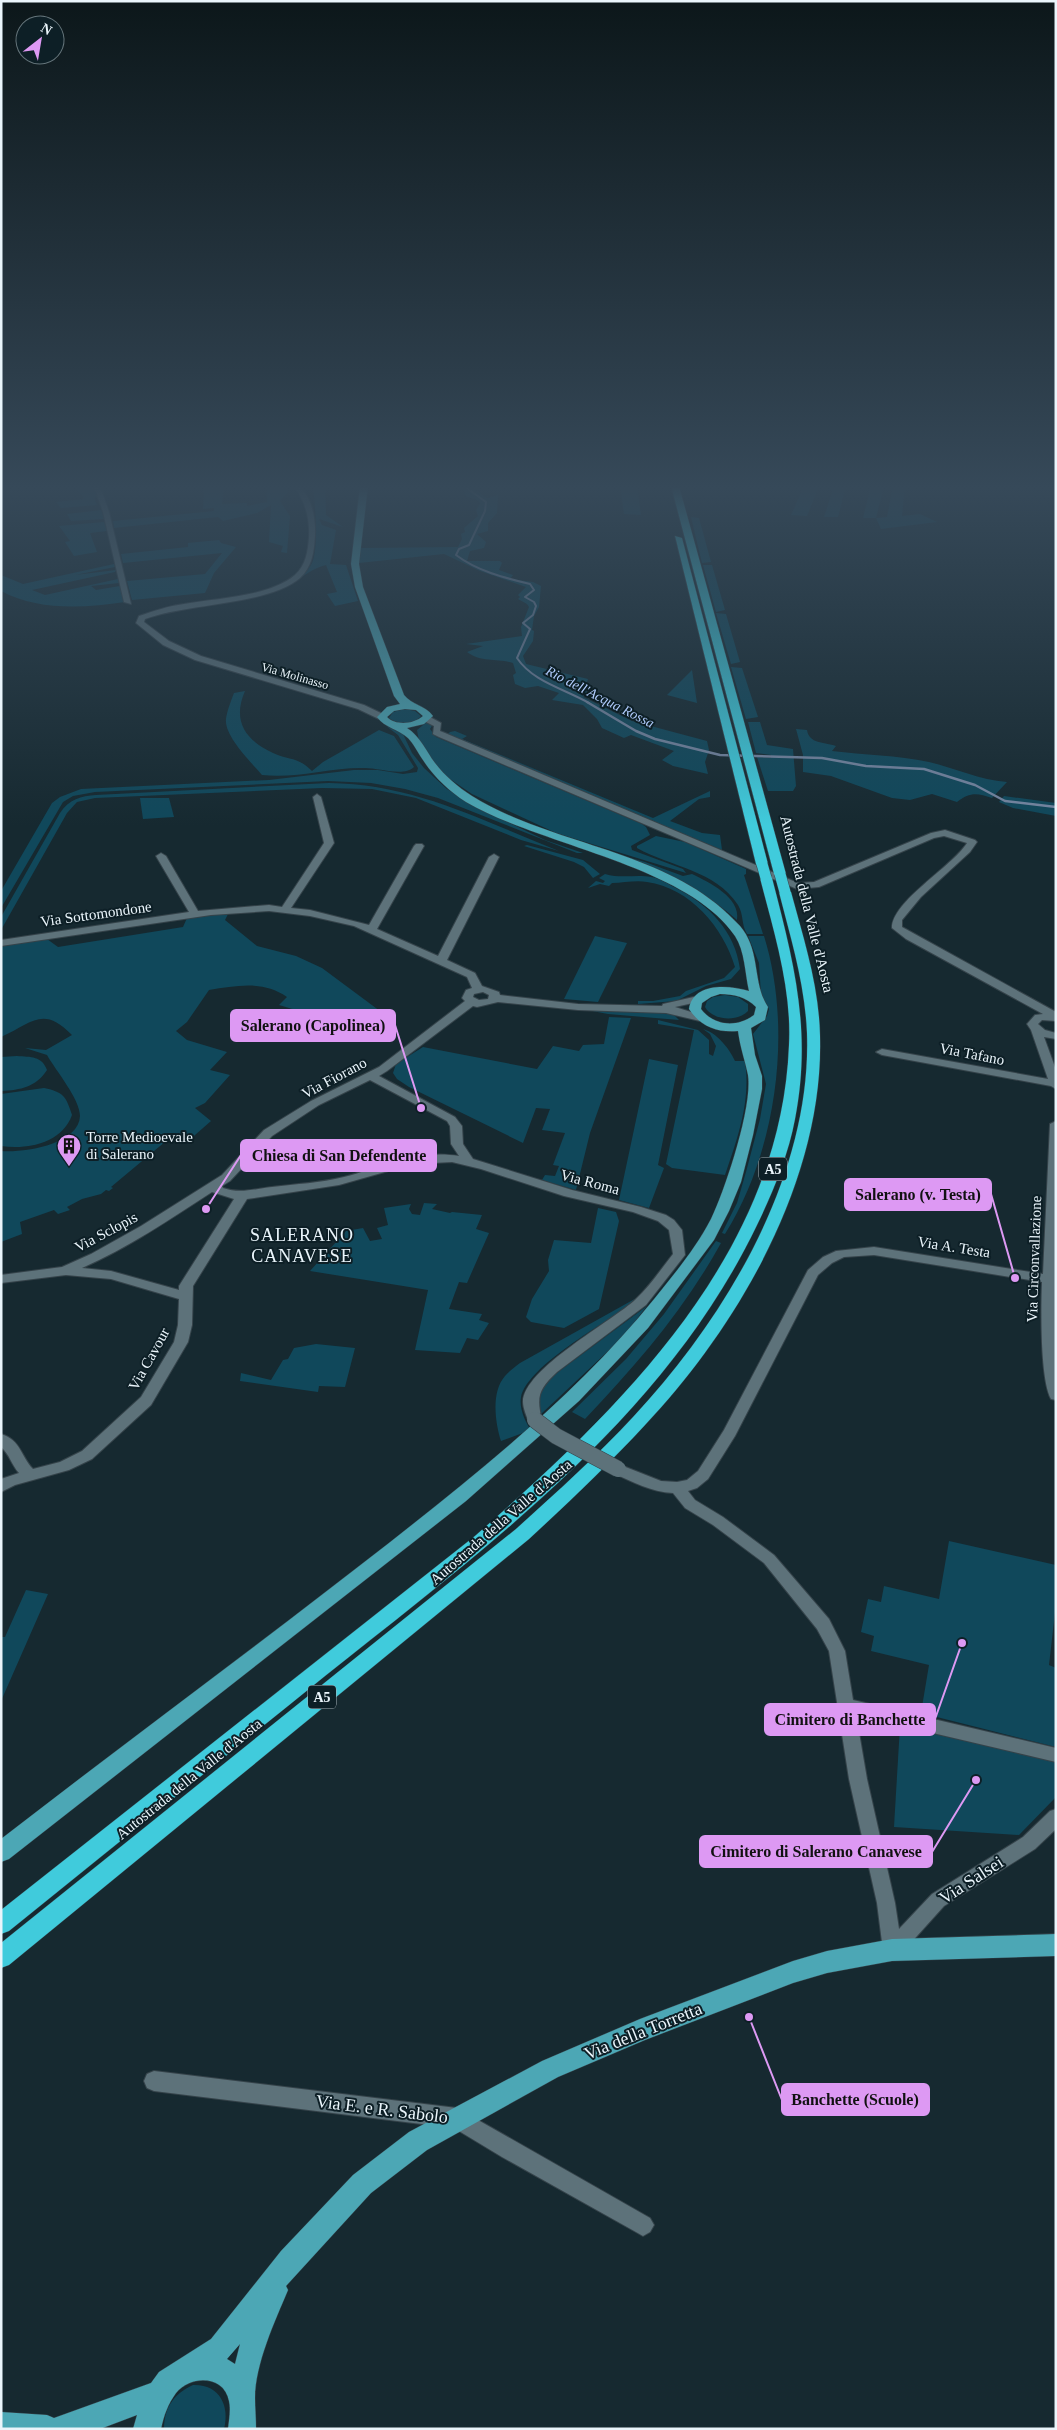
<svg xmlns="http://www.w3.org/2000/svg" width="1057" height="2430" viewBox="0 0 1057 2430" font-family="'Times New Roman',serif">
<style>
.green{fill:#10485b}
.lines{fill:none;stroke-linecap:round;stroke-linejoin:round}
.stream-far1{stroke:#7586a1;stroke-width:2}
.stream{stroke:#7586a1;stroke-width:2.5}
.minor-casing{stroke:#35434a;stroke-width:2}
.major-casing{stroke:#35434a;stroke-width:1}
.highway-casing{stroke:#35434a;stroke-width:1}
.minor{fill:#5d727a;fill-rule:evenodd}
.major{fill:#4ca7b5;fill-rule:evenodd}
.highway{fill:#40cbdc;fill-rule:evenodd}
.minor-bridge-casing{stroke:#35434a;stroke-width:17;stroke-linecap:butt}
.highway-bridge-casing{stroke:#35434a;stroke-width:12;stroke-linecap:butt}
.minor-bridge{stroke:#5d727a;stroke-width:16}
.highway-bridge{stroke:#40cbdc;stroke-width:11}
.labels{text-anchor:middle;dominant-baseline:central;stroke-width:4;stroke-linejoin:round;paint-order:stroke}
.far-street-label{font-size:12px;fill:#eaf5fb;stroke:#0d1f26}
.far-water-label{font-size:14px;font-style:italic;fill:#b0cbfc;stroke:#0d1f26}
.shield{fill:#0d1f26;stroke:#a8b5bb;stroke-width:1}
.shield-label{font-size:14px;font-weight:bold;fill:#eaf5fb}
.street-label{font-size:15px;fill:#eaf5fb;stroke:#0d1f26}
.poi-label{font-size:15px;fill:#eaf5fb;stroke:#0d1f26;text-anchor:start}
.quarter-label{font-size:18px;letter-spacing:1px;fill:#eaf5fb;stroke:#0d1f26}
.near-street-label{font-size:18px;fill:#eaf5fb;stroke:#0d1f26}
.leader{fill:none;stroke:#dd99f3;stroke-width:2}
.callout-dot{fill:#dd99f3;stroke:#0d1f26;stroke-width:2}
.callout{fill:#dd99f3;stroke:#dd99f3;stroke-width:2}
.callout-label{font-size:16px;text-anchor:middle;font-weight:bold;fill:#111}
</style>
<rect width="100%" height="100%" fill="#162930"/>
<g class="green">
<polygon points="74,486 95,486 98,497 94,498 97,505 61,508 56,502 84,499"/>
<polygon points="194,486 224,486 222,504 247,503 247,506 267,502 266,486 285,486 288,492 280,501 290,516 287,553 281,552 283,546 269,542 271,505 257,513 223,521 218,517 114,528 113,521 214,511 214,508 203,509 204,487"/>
<path d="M313,486H325L326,515L343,527L319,519L322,525L336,530L330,564L346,565L358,601L335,606L327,594L337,592L326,565C312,568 302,578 289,584C298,578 307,573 312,563C319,547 315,504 313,486Z"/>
<path d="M461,486H473L474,489L487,498L498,495L497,513L488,523V531L477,534L486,542L484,548L470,551L467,561H500L502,563L499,570L513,575L510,579L533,582L541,586L539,607L534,616L532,630L534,631L533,641L523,656L526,664L588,679L585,688L587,693L583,697L632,721L707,741L709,750L705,762L708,774L673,766L662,760L674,751L631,735L624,738L602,728L597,719L583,705L552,700L559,693L538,686L525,688L515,684L513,675L516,673L513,663C497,658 482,663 467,652L483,646L466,644L522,636L521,627L529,607L527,604L518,599L520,597L518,595L526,587L480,571L444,554L359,563L361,548L458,547L462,539L461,534L465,532L464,528L478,516L476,510L480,504L479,501L466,496Z"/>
<polygon points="620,486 637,486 641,515 624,514"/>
<polygon points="804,486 819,486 807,516 791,515"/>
<polygon points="834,486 846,486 838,517 824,517"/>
<polygon points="871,486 884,486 876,518 887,517 893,486 905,486 902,516 920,514 937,522 881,529 876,518 863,518"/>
<polygon points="101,510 104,519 71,521 67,514"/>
<polygon points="691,517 699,518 711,562 702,563"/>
<polygon points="104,522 107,531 90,533 97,552 74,556 65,542 70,541 59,526"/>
<polygon points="219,540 221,543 236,547 214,573 205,593 132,600 127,581 205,574 222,553 123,563 121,554 188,547 188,543"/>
<path d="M114,564L115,567L75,575L116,570L115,572L32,590L45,595L118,579L119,583L91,586L96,590L120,586L125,602C84,608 38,611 1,591V575L23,584Z"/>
<polygon points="703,565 712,565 725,610 716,612"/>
<polygon points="716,613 726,614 740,662 731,664"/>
<polygon points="731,667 742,668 758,717 746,719"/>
<polygon points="692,670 697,703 667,695"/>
<path d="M245,691C232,721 245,740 273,753C290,761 297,756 312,771L323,762L379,730L394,736L414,767C404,777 379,768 365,768C330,767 297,779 262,775C251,762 224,736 226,719C227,711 231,701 234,693Z"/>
<path d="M405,709L415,711L421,716C414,725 398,725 389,718L393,712Z"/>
<polygon points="428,721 433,724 430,729 436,737 642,824 646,827 650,835 631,846 632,850 683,869 686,873 556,833 472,794 444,775 435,765 419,741 417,730"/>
<polygon points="748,722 760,722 767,745 793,749 796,786 793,791 768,791 757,757 771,758 771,755 756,753"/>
<polygon points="386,726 403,734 412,753 424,768 447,789 514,825 545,840 583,853 577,853 438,798 405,789 371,783 328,781 95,792 73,796 63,802 1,908 1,891 52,803 60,797 81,789 269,780 354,770 378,770 403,774 417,772 418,768 398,735"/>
<path d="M796,729L807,730C809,744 824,742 836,746L832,751C864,755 897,755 929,762C955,768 980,780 1007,782L992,798C977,793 970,792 957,802L932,794L910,800L892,798L831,776L803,772V755Z"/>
<polygon points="455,731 467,736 462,739 653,818 710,791 710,797 699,799 670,821 702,833 720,835 722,850 447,735 450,732"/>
<path d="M329,783C414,784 481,820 559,851L521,840L416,798L372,789L322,788L95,798L77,802L67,813L1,930V917L60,813C69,799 81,796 96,795Z"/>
<polygon points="1004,796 1056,803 1056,816 1013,808 999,802"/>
<polygon points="140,798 169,798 174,817 143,819"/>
<path d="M656,836L685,842L746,869V874L744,875L763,934H747C741,924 744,915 738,905C715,870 671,867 637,848V846Z"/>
<polygon points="527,845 583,860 600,874 593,878 584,867 574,862 524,846"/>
<path d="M602,850L645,862L683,876L692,874C708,882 741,897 737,920C697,884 652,868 602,850Z"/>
<path d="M605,874C622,879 636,874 651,877C659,878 668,884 676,888C709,905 735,931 740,969L731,979L706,986L676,1001L638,1004V1001H653L680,996L686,991L724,978L735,967C723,927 690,888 647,882C636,880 623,883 612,883L609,886L600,884L588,888L596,881L603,883L605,881L599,878Z"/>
<path d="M224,912L228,914L225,920L257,946L296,956L322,968L388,1017L376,1026L361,1019L344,1032L330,1025L314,1024L309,1014L279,1005L287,997C262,980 237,986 209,990L187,1022L176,1031L187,1040L227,1052L210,1070L230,1075L205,1103L195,1108L211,1121L187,1142L172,1136L111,1187L113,1188L109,1191L106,1190L101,1194L82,1199L67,1207L70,1210L58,1214L54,1210L20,1222L22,1234L1,1242V1151C22,1153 79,1145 80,1116C80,1099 56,1071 47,1055L25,1048L46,1050L72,1035C43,1005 32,1023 1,1037V947L12,943L47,939L58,947L183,927L187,918Z"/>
<polygon points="595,936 627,943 598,1002 564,999"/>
<path d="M748,936H764C793,1029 777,1151 725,1234L722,1233L737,1203L746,1172L760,1119L766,1084L753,1034L767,1016L769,1009L761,995L759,963Z"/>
<path d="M725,995L738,997L748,1004V1011C738,1022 713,1021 705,1007L707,1001L713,997Z"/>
<polygon points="587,1010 663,1012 672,1013 679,1020 608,1014"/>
<polygon points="609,1017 631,1018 590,1133 576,1190 542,1180 545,1175 555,1176 559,1166 553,1165 565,1133 542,1130 550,1109 536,1108 523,1143 409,1087 397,1079 393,1073 396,1064 423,1047 537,1069 553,1046 579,1051 583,1045 604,1044"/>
<path d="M658,1020L698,1030L709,1040V1054L713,1056L716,1046L710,1034L703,1029C717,1033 729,1048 735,1061H745C751,1101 738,1137 725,1175L672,1168L666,1164L694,1030L658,1024Z"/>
<path d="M17,1056C31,1057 42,1056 47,1070C36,1087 21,1090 1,1091V1057Z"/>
<polygon points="649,1059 678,1065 658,1165 664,1168 649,1208 619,1200"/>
<path d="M44,1088C64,1092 66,1097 72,1115C62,1143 28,1150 1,1146V1094Z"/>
<polygon points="424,1203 437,1204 432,1209 450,1213 452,1212 482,1215 476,1229 489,1233 467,1283 459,1282 449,1309 482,1314 479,1320 489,1323 478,1340 467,1338 460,1353 415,1350 428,1290 310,1271 346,1231 363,1228 370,1241 382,1239 377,1228 388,1225 384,1208 411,1204 409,1209 412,1214 420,1215"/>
<polygon points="598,1208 616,1212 619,1221 599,1309 564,1328 531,1322 526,1317 532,1299 549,1271 548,1260 554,1240 591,1243"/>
<path d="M716,1241L721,1243C684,1310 638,1363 585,1419L572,1412L626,1359L664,1314Z"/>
<path d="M640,1296L633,1303C606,1323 528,1365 521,1397C519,1408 525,1422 531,1430L501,1441C495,1422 491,1392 505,1376C509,1371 515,1367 520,1363Z"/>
<path d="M647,1306L622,1338L540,1415C537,1399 539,1391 550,1378Z"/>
<polygon points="316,1344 355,1348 345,1387 319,1386 318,1392 240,1381 241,1373 271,1380 283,1360 288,1359 294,1348"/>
<polygon points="949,1541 1056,1565 1056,1604 1049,1665 1056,1668 1056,1747 921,1713 929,1665 871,1651 874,1636 861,1632 868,1599 881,1602 884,1586 939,1599"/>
<polygon points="26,1590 48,1594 1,1701 1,1637 5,1637"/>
<polygon points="900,1726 1056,1762 1056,1797 1019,1835 894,1827"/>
<path d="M193,2385C219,2384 230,2405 224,2429H164C164,2407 174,2394 193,2385Z"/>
</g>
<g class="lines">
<path class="stream-far1" d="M469,486L468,489L486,502L485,511L469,545L459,549L456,555C477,571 505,578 530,584L534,590L525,597L534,602L536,606L533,615L523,623L530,629L517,658C533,682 565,689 589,703"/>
<polyline class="stream" points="587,702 636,731 655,739 720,755 822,758 866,766 924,769 975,785 1005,801 1056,807"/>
<defs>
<g id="minor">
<polygon points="94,486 100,486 109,512 131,604 124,602 103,512"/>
<path d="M294,486H300C312,500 316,518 315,536C314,552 312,567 300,578C269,605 187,603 145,619L144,622L169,641L201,656L364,705L385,715V719H379L358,709L195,660L163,645L136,623L139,616C154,611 168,606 184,604C216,598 269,597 295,575C306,565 308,551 309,537C310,518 305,501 294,486Z"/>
<path d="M424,717H430L441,723L440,731L445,733L798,883L814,882L931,833L945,830L975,840L977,842L970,852L921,897L902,920V927L1056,1012V1021L1042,1020L1038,1024L1045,1030L1056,1033V1039L1044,1037L1056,1070V1089L1051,1086L882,1055L876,1052L882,1049L1048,1079L1031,1030L1027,1024L1035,1015L1043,1014L906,939L892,928C892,901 952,867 967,843L944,836L934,838L819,887L797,889L439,737L433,734L434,726L424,721Z"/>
<path d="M317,794L321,797L334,843L291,908L310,910L369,925L414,846L416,844H422L424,846L377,929L438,956L489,857L494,854L499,857L447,960L475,973L482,986L499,992L500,995L578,1004L662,1006L663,1004L698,996L702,997V1001L675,1007L704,1016L705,1018L704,1020L700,1021L666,1013L578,1010L498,1002L477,1007L473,1006L387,1071L379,1076L455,1117L462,1126L463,1144L473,1159L572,1190L641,1207L666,1215L674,1220L682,1230L685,1255L646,1305L557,1372C539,1389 536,1396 542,1420L540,1424H530C527,1418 523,1408 523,1402C523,1369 613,1321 636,1299C650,1286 661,1269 673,1254L669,1230L658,1221L633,1212L564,1196L481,1169L452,1162L413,1164L339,1185L247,1199L193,1286L192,1325L188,1342L151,1405L92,1459L69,1470L15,1485L1,1492V1479L19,1473C11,1464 10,1455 1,1447V1434C21,1440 21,1457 33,1469L60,1462L82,1451L141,1397L174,1342L178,1325L179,1299L111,1279L66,1275L1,1283V1275L62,1267L91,1254L141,1226L222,1175L264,1130L311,1101L379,1067L465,1001L462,998L466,990L472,988L467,977L354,926L310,916L269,911L211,915L1,946V940L189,912L156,856L161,853L166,856L198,911L269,905L282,907L324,843L313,797ZM483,992L489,995L488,999L479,1000L473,997L474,994ZM370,1080L447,1121L450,1126L451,1144L459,1156C418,1149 383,1167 344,1177C320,1183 296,1184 272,1187C254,1189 240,1194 223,1188L222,1186L230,1181L272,1136L319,1105ZM212,1192L234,1199L179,1286V1290L111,1271L82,1268C128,1248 170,1219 212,1192Z"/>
<path d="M1056,1121V1400L1051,1399C1040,1379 1041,1307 1042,1282L874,1255L844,1257L832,1263L818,1275L735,1436L708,1479L697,1488L688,1491L695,1500L723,1517L774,1555L829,1619L845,1651L853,1700L1056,1748V1762L856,1715L867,1779L895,1903L899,1929L932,1894L1023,1837L1050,1811L1056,1809V1829L1035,1849L944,1906L899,1956L892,1959L885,1956L883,1950L877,1903L849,1779L829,1651L817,1629L764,1563L713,1525L685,1508L673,1493C651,1492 633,1482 613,1473L611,1469L613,1465L618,1464L661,1481L677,1482L687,1480L698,1471L724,1430L808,1270L823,1257L836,1251L874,1247L1043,1274L1050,1124Z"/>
<polygon points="154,2071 457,2108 650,2218 654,2225 650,2232 643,2236 636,2232 502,2157 454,2128 154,2091 147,2088 144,2081 147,2074"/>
</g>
<g id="major">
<path d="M360,486H368L359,564L363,587L404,695C412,705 425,705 433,716L424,724L407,728C420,736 426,751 435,763C445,776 458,787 472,796C556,848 671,849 740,926C761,950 752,983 768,1007L765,1020L751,1028L755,1055L762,1076V1089L753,1135L741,1182L729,1211L714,1240L648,1328L579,1401L466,1501L9,1859L1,1862V1839C130,1739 261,1643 389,1543C484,1468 578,1393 655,1298C675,1273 696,1248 711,1219C725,1190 753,1106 748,1075C745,1060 740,1047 738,1031C717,1033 700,1026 689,1009C693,982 729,985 749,991C745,974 745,951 735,936C687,865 541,846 466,802C449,791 434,777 423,760C418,753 414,744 408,738C398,729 385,728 377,717L387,707L400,704L394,696L355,587L351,564ZM405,709L416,710L423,716C414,724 396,726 387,717L394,711ZM720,994C734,994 746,997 756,1007L754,1015C737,1028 714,1026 701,1009L702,1003L711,997Z"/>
<path d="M1056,1934V1956L892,1961L827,1973L793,1983L645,2040L558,2077L427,2150L371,2193L286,2286L288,2290C275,2321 255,2364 255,2398C255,2408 256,2418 256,2429H228C229,2420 231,2409 229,2401C224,2375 191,2375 176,2393C168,2404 164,2415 161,2429H133L137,2415L100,2429H1V2412L47,2415L54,2418L151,2383L159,2372L211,2339L281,2251L353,2175L409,2132L542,2061L640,2019L793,1961L827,1951L892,1939ZM240,2344L235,2364L227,2359Z"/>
</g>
<g id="highway">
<polygon points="671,486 679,486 786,874 784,876 776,876 774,874"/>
<polygon points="675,536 682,538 768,864 766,866 758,866 756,864"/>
<path d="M766,875L772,878C794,963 812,1031 795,1119C788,1156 773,1192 757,1225C665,1417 487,1547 325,1676C220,1761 114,1846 9,1931L1,1934V1910L475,1536C621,1408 781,1254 789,1045C792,989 774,932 760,878Z"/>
<path d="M785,888L791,892C804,940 819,986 820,1036C824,1178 740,1324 645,1425C608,1465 569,1502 529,1539L9,1965L1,1968V1943L516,1529C557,1492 597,1456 634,1416C727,1316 812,1174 807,1033C805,984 791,939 779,892Z"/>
</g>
</defs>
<use href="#minor" class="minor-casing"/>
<use href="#major" class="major-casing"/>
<use href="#highway" class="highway-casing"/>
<use href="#minor" class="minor"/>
<use href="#major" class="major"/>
<use href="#highway" class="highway"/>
<defs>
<polyline id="minor-bridge" points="535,1420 556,1436 618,1469"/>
<g id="highway-bridge">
<polyline points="762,864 766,878"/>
<polyline points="780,874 785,892"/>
</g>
</defs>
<use href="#minor-bridge" class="minor-bridge-casing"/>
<use href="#highway-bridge" class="highway-bridge-casing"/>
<use href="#minor-bridge" class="minor-bridge"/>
<use href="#highway-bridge" class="highway-bridge"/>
</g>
<linearGradient id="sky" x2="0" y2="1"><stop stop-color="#0c171a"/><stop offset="0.59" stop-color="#364959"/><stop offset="1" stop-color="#364959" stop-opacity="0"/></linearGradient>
<rect width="1057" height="826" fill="url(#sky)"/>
<defs>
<symbol id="building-pin" viewBox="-11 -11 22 30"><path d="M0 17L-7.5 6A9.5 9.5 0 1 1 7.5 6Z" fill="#dd99f3" stroke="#0d1f26"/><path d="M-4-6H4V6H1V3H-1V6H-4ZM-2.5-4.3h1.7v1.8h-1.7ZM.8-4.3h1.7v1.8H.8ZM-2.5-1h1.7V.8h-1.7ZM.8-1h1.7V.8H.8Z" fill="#111"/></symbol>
</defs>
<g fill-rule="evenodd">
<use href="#building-pin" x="55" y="1132" width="28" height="38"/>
</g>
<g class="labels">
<g class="far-street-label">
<text transform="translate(295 676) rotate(16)">Via Molinasso</text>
</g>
<g class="far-water-label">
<text transform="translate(600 697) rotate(27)">Rio dell'Acqua Rossa</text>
</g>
<g class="shield">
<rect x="759" y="1157.5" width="28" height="23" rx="4"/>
<rect x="308" y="1685.5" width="28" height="23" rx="4"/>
</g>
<g class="shield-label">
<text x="773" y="1169">A5</text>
<text x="322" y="1697">A5</text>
</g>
<g class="street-label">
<text transform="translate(807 904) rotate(76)">Autostrada della Valle d'Aosta</text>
<text transform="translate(96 914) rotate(-8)">Via Sottomondone</text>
<text transform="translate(972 1054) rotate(11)">Via Tafano</text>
<text transform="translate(334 1078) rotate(-28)">Via Fiorano</text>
<text transform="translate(590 1182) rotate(15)">Via Roma</text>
<text transform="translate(106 1232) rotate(-28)">Via Sclopis</text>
<text transform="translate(954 1247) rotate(9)">Via A. Testa</text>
<text transform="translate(1034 1259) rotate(-88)">Via Circonvallazione</text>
<text transform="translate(149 1359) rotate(-61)">Via Cavour</text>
<text transform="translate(501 1522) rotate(-41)">Autostrada della Valle d'Aosta</text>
<text transform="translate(189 1779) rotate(-39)">Autostrada della Valle d'Aosta</text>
</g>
<g class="poi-label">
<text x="86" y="1137">Torre Medioevale<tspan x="86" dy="17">di Salerano</tspan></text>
</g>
<g class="quarter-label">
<text x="302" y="1235">SALERANO<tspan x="302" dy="21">CANAVESE</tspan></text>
</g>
<g class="near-street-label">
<text transform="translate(971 1880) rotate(-33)">Via Salsei</text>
<text transform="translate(643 2031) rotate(-22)">Via della Torretta</text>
<text transform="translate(382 2109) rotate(7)">Via E. e R. Sabolo</text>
</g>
</g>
<path class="leader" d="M421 1108L395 1025M206 1209L241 1155M1015 1278L991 1194M962 1643L935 1719M976 1780L932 1852M749 2017L782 2100"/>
<g class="callout-dot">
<circle cx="421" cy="1108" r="5"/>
<circle cx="206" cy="1209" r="5"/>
<circle cx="1015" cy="1278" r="5"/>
<circle cx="962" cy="1643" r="5"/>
<circle cx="976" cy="1780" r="5"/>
<circle cx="749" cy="2017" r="5"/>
</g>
<g class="callout">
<rect x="231" y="1010" width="164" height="31" rx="5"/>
<rect x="241" y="1140" width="195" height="31" rx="5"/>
<rect x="845" y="1179" width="146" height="31" rx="5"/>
<rect x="765" y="1704" width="170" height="31" rx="5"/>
<rect x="700" y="1836" width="232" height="31" rx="5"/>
<rect x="782" y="2084" width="147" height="31" rx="5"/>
</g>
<g class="callout-label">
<text x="313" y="1031">Salerano (Capolinea)</text>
<text x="339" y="1161">Chiesa di San Defendente</text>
<text x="918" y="1200">Salerano (v. Testa)</text>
<text x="850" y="1725">Cimitero di Banchette</text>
<text x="816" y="1857">Cimitero di Salerano Canavese</text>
<text x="855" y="2105">Banchette (Scuole)</text>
</g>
<rect width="1057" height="2430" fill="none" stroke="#eaf5fb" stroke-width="5"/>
<g transform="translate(40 40) rotate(31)"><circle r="24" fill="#0d1f26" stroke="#65757b"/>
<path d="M0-4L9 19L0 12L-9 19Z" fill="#dd99f3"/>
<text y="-8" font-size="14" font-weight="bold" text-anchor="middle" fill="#eaf5fb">N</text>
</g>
</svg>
